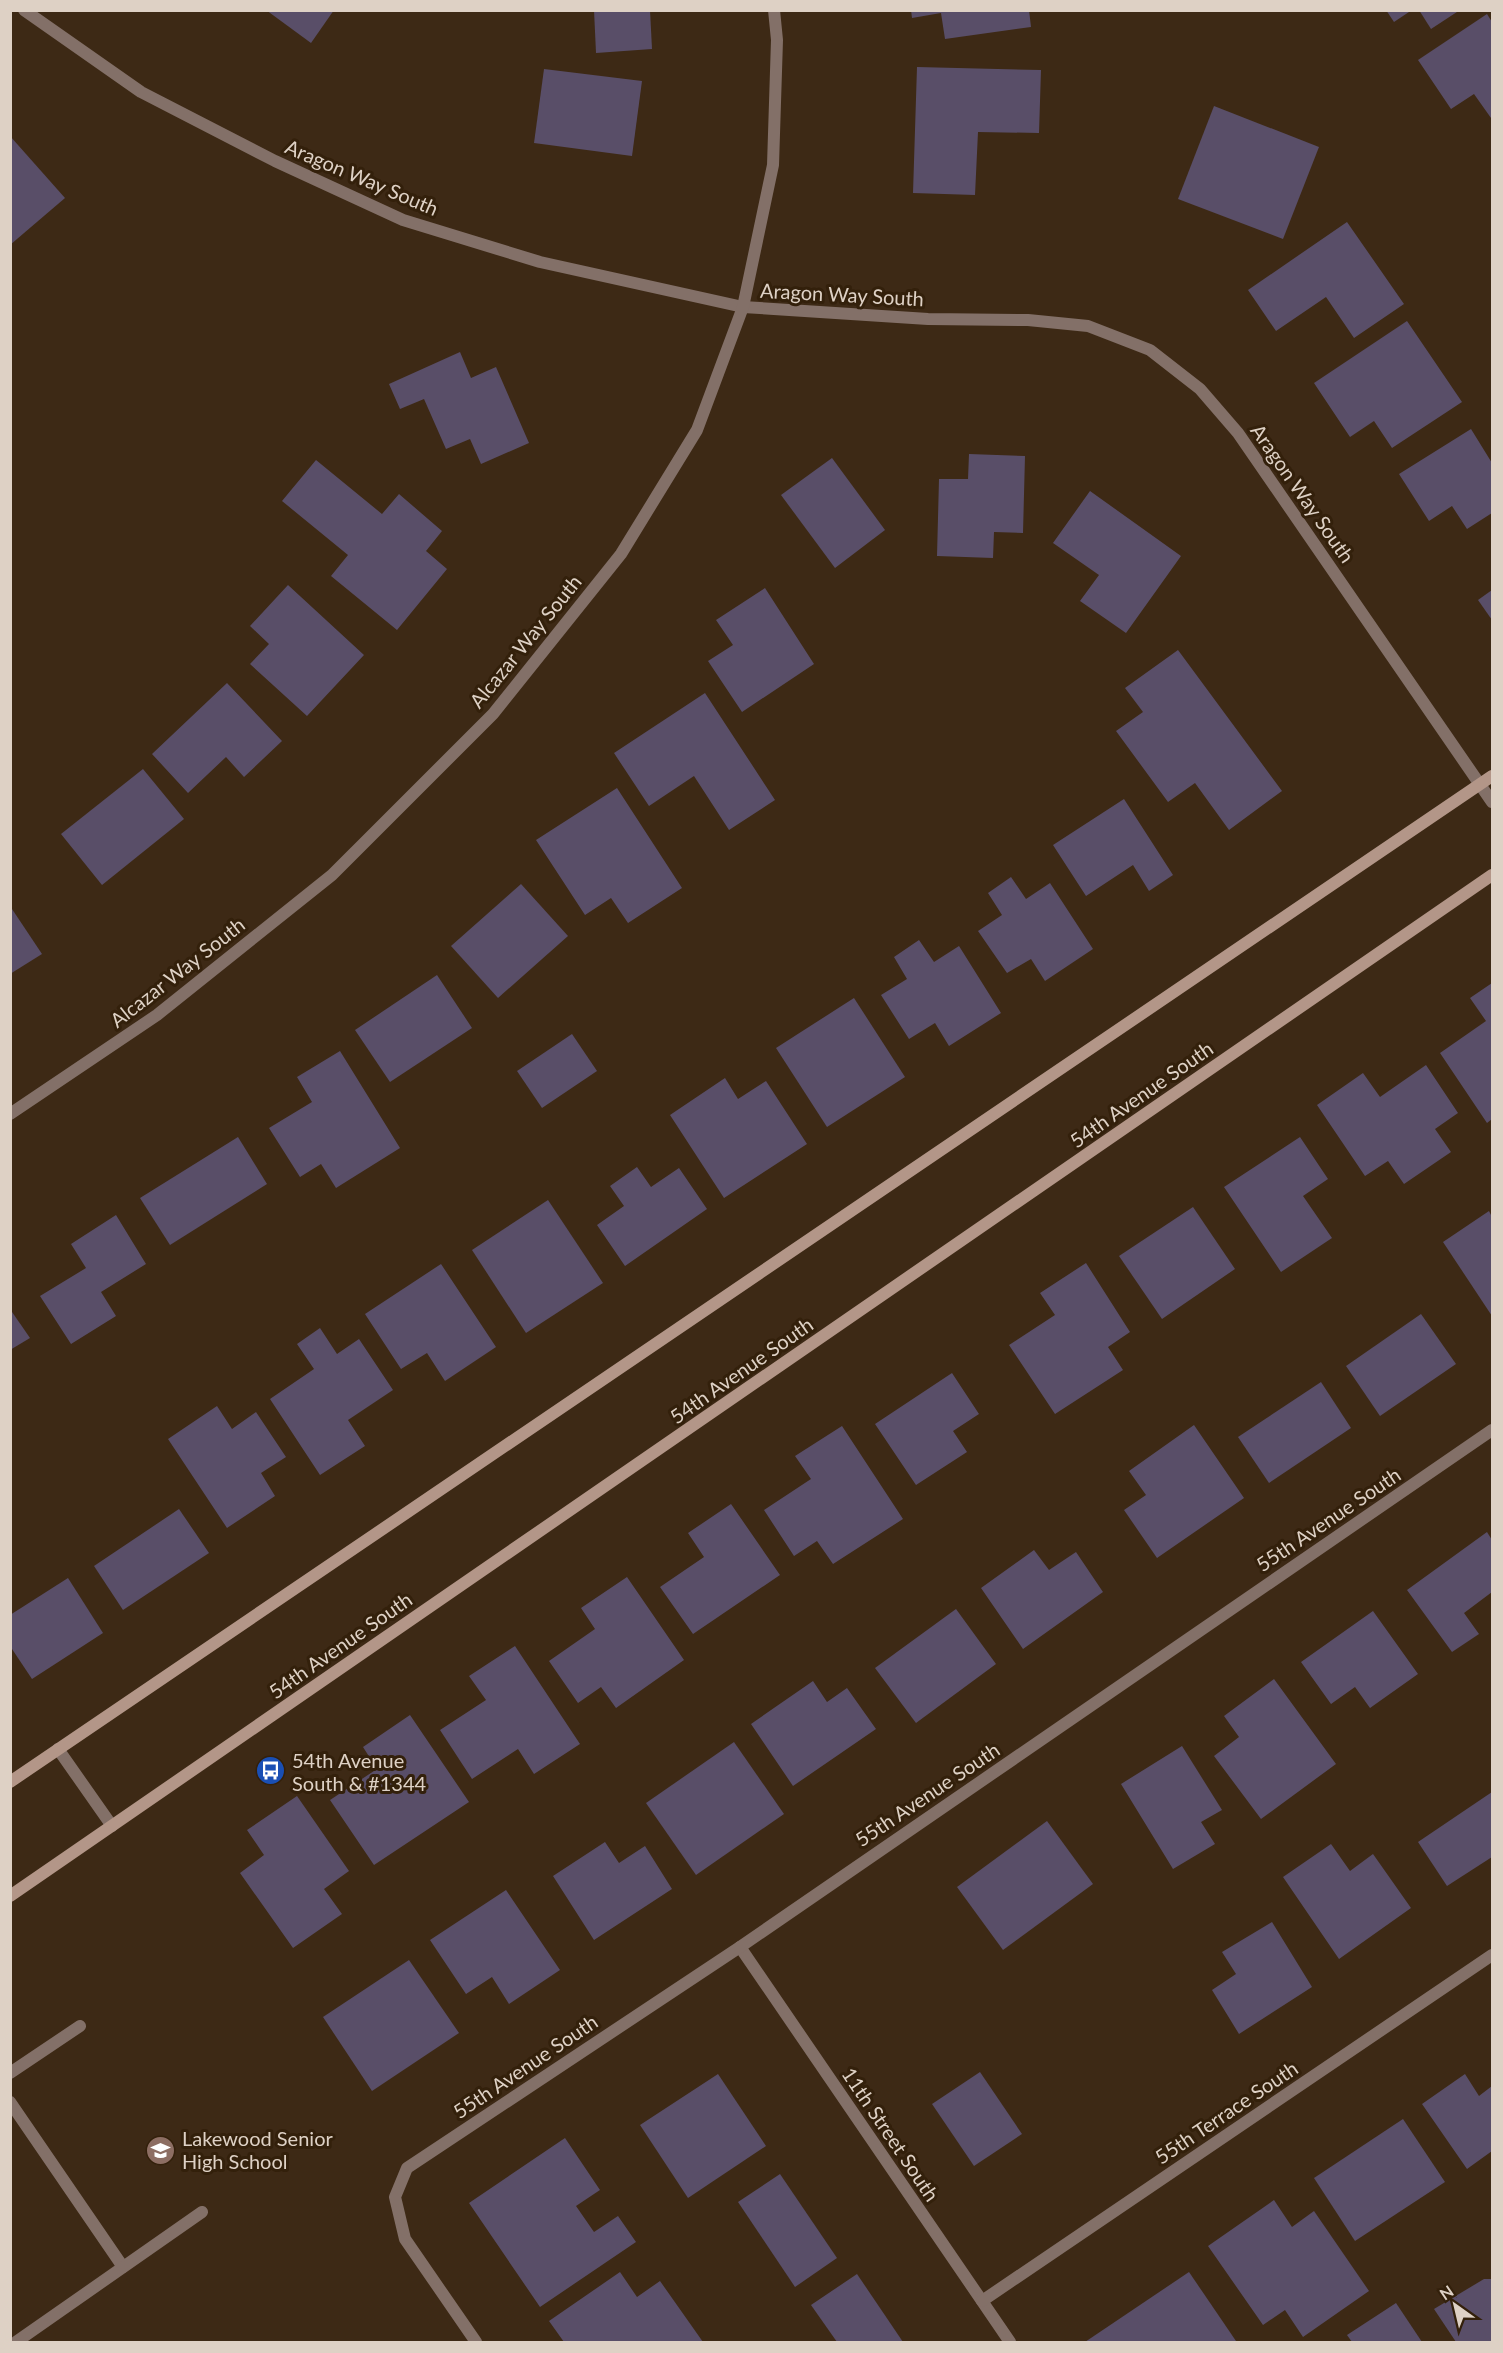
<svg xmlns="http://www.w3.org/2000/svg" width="1503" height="2353" viewBox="0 0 1503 2353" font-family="Lato,sans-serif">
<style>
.building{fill:#594e68}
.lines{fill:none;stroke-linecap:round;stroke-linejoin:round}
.lane{stroke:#837068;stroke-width:12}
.street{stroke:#837068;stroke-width:12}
.secondary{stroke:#b39688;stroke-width:12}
.labels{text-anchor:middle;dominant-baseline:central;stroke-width:6;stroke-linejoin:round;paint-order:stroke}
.street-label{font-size:20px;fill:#ded1c5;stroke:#33200b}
.poi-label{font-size:20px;fill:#ded1c5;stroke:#33200b;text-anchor:start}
</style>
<rect width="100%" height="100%" fill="#3d2915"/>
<g class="building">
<polygon points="266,10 334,10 311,43"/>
<polygon points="594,10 650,10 652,49 596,53"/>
<polygon points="911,10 1029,10 1031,27 945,39 941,13 912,18"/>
<polygon points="1386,10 1412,10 1394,22"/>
<polygon points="1419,10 1460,10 1431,29"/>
<polygon points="1487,14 1492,22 1491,118 1474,94 1451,109 1418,60"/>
<polygon points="917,67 1041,70 1039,133 978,132 975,195 913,193"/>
<polygon points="544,69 642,81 632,156 534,143"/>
<polygon points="1214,106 1319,147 1283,239 1178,199"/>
<polygon points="10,136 65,198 10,245"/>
<polygon points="1347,222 1404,304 1354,338 1326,297 1276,331 1248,290"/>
<polygon points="1407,321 1462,402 1392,448 1374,421 1350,437 1314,383"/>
<polygon points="460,352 471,378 496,367 529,443 481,464 470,439 446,449 424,399 400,409 389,384"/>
<polygon points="1471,429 1492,463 1492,513 1467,529 1452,506 1429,521 1399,474"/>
<polygon points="969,454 1025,456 1023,533 994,532 993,558 937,556 939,479 968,479"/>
<polygon points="832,458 885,530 835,568 781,495"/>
<polygon points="316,460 382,514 399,494 442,531 426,551 447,569 397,630 331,576 348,555 282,501"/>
<polygon points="1090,491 1181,556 1126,633 1080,601 1099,575 1053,543"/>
<polygon points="288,585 364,655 307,716 250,664 269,644 250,626"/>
<polygon points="765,588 814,664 742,712 708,661 733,645 716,620"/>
<polygon points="1492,590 1492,620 1478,600"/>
<polygon points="1178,650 1282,791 1229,830 1195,783 1168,802 1116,731 1143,712 1125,688"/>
<polygon points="227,683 282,741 244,777 226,757 188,793 152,754"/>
<polygon points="705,693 775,800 729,830 694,776 649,806 614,753"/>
<polygon points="143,769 184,819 102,885 61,834"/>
<polygon points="617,788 682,888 628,923 611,898 585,915 536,840"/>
<polygon points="1124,799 1173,875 1149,891 1133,865 1086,896 1053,845"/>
<polygon points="1011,877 1026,899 1050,883 1093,949 1045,981 1031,959 1007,973 978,931 1002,915 988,893"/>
<polygon points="521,884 568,936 498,998 451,946"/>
<polygon points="10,906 42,954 10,974"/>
<polygon points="919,940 934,962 959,946 1001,1013 949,1046 935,1023 909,1039 881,995 907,979 894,957"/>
<polygon points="437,975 472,1028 390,1082 355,1030"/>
<polygon points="1492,983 1492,1119 1487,1123 1440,1053 1486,1021 1470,998"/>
<polygon points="854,998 905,1077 827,1127 776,1048"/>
<polygon points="572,1034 597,1071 542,1108 517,1071"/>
<polygon points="340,1051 400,1148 336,1188 321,1164 300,1177 269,1128 312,1102 297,1077"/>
<polygon points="1426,1065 1458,1113 1435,1129 1451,1152 1404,1184 1388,1161 1365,1176 1317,1105 1363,1073 1380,1097"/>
<polygon points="725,1078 738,1099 766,1081 807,1144 724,1198 670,1115"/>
<polygon points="238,1137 267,1184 170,1245 140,1198"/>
<polygon points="1300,1137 1328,1179 1303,1196 1332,1238 1281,1272 1224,1187"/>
<polygon points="637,1167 651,1187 679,1168 707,1209 625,1266 597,1225 624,1206 610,1186"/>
<polygon points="548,1200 603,1283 526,1333 472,1250"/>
<polygon points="1193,1207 1235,1269 1162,1319 1119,1256"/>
<polygon points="1489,1211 1492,1217 1492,1316 1443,1242"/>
<polygon points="116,1215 146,1264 101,1292 116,1316 71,1344 40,1296 86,1268 71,1244"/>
<polygon points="1086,1263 1130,1332 1108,1347 1123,1370 1055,1414 1009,1345 1055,1315 1040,1293"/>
<polygon points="441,1264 496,1347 445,1381 427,1353 401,1369 365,1314"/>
<polygon points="10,1309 30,1338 10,1350"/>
<polygon points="1421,1314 1456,1364 1380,1416 1346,1366"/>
<polygon points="320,1328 337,1354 359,1339 393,1390 348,1420 365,1446 320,1475 270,1399 314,1369 297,1344"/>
<polygon points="952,1373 979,1414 953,1431 967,1452 916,1485 875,1424"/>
<polygon points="1321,1382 1351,1428 1269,1483 1238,1437"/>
<polygon points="217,1406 232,1429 256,1412 286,1457 261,1473 275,1496 227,1528 168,1439"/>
<polygon points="1194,1425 1244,1498 1157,1558 1124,1510 1146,1495 1129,1471"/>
<polygon points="842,1426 903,1519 833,1564 817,1541 794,1556 764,1510 811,1479 795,1456"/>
<polygon points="731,1504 780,1575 693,1634 660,1587 704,1557 688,1533"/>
<polygon points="179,1509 209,1553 123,1610 94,1566"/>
<polygon points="1487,1532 1492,1540 1492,1592 1464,1613 1479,1634 1452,1652 1407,1590"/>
<polygon points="1034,1550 1049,1570 1076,1552 1103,1592 1023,1649 981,1588"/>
<polygon points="627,1577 684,1660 616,1708 601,1687 578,1703 549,1661 595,1629 581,1608"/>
<polygon points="68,1578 103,1633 32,1679 10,1646 10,1615"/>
<polygon points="956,1609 996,1664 916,1723 875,1668"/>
<polygon points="1373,1611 1418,1674 1370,1708 1355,1687 1331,1704 1301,1662"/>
<polygon points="515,1646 580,1744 534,1774 518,1749 472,1779 440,1730 486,1700 469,1676"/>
<polygon points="1274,1679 1336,1764 1261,1819 1214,1756 1239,1737 1224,1716"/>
<polygon points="813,1681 827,1702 847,1688 876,1729 793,1786 751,1724"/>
<polygon points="410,1715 469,1802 374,1865 330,1800 377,1769 363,1747"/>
<polygon points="734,1742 784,1814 696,1875 646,1803"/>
<polygon points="1182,1746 1222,1810 1201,1822 1215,1844 1173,1869 1121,1784"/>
<polygon points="1492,1792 1492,1857 1447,1886 1418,1842"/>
<polygon points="297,1796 349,1871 324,1889 342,1914 293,1948 240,1873 264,1855 247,1830"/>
<polygon points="1047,1821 1093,1884 1003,1950 957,1887"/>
<polygon points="605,1842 619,1863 645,1846 672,1889 594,1940 553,1876"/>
<polygon points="1331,1844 1350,1871 1373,1854 1411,1908 1339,1959 1283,1877"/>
<polygon points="506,1890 560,1970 509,2004 492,1977 466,1994 430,1940"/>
<polygon points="1272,1922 1312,1987 1239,2034 1212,1990 1236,1974 1222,1952"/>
<polygon points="409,1960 459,2033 372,2091 323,2017"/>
<polygon points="980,2072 1022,2134 974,2166 932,2104"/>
<polygon points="718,2074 766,2146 688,2198 640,2125"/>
<polygon points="1465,2074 1479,2096 1492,2086 1492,2151 1467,2169 1422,2104"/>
<polygon points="1403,2119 1445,2182 1355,2241 1314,2178"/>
<polygon points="565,2138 600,2190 576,2206 594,2232 618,2216 636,2242 540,2307 469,2203"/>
<polygon points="780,2174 837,2258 795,2287 738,2202"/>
<polygon points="1274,2200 1292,2227 1314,2211 1369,2291 1303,2337 1285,2310 1263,2325 1208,2246"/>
<polygon points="620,2272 637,2297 660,2281 703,2342 564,2342 549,2321"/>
<polygon points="1189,2272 1236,2341 1085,2342"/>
<polygon points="857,2274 903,2342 837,2342 811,2305"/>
<polygon points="1484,2279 1492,2279 1492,2342 1456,2342 1434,2309"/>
<polygon points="1396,2303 1422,2342 1352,2342 1347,2335"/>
</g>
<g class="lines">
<g class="lane">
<polyline points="10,2073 80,2026"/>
<polyline points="10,2102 123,2267"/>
<polyline points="16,2342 202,2212"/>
</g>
<g class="street">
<polyline points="24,10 141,92 275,161 403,220 540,262 743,307 928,319 1028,320 1088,326 1150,350 1200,389 1238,433 1492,802"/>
<polyline points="10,1114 157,1015 332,875 493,714 621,554 697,430 743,307 773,165 777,40 774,10"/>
<polyline points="58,1749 112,1826"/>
<polyline points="740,1947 1010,2342"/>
<polyline points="982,2301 1492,1955"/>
<polyline points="476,2342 405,2239 395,2197 407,2168 740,1947 1492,1430"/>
</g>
<g class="secondary">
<polyline points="10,1782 1492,776"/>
<polyline points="10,1896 1492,875"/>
</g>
</g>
<defs>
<symbol id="bus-disc" viewBox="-11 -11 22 22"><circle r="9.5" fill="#1a4fb4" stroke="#33200b"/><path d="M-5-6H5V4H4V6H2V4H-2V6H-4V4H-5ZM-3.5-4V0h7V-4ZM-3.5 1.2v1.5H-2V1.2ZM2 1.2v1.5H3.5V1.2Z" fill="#fff"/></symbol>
<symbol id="school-disc" viewBox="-11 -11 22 22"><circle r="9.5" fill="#8d6e63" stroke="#33200b"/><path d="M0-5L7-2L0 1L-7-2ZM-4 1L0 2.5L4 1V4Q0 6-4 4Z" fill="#fff"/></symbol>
</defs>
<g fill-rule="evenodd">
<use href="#bus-disc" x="254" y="1754" width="33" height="33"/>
<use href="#school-disc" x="144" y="2134" width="33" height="33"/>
</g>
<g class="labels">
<g class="street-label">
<text transform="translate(362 177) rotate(23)">Aragon Way South</text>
<text transform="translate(842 294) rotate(3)">Aragon Way South</text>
<text transform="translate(1303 493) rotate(55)">Aragon Way South</text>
<text transform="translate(525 641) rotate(-51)">Alcazar Way South</text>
<text transform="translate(177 972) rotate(-38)">Alcazar Way South</text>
<text transform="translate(1141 1094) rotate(-35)">54th Avenue South</text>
<text transform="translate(741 1370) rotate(-35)">54th Avenue South</text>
<text transform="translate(1328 1519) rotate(-34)">55th Avenue South</text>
<text transform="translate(340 1645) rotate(-35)">54th Avenue South</text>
<text transform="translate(927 1794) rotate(-34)">55th Avenue South</text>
<text transform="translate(525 2066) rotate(-34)">55th Avenue South</text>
<text transform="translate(1226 2112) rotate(-34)">55th Terrace South</text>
<text transform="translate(891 2134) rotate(56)">11th Street South</text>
</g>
<g class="poi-label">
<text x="292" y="1760">54th Avenue<tspan x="292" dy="23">South &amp; #1344</tspan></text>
<text x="182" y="2138">Lakewood Senior<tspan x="182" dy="23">High School</tspan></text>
</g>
</g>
<rect width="1503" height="2353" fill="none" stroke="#ded1c5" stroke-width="24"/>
<g transform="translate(1455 2305) rotate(326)" stroke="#33200b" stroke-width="4.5" paint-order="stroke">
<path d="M0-4.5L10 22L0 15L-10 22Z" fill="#ded1c5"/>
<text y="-9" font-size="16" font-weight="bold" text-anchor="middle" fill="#ded1c5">N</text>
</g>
</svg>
